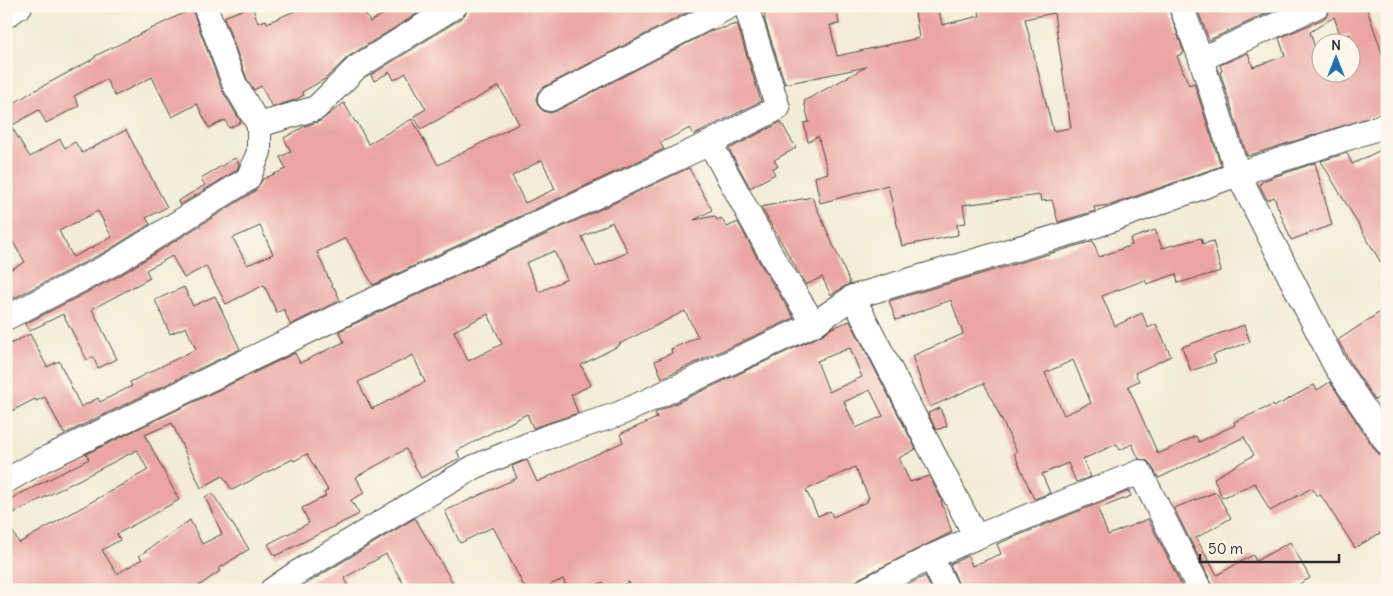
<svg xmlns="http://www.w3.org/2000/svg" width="1393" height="596" viewBox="0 0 1393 596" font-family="Delius,sans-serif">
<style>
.building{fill:#eaa5a2;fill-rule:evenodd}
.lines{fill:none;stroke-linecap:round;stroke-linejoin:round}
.minor-casing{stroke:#494844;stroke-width:26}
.minor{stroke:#fff;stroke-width:24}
</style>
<rect width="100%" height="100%" fill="#fbf7ec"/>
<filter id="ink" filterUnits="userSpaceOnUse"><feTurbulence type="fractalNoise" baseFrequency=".02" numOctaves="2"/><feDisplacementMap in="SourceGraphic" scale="10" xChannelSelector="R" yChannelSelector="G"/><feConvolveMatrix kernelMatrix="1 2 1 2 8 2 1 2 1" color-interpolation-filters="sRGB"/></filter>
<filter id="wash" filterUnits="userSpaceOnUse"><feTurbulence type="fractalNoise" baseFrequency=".0096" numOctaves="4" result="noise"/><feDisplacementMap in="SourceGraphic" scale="20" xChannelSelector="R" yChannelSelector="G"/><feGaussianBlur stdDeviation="1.12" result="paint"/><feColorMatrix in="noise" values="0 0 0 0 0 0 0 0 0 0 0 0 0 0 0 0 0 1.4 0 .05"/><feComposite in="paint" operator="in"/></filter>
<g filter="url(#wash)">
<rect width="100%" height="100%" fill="#f2ecd4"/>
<g id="blocks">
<g class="building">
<polygon points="252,6 258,23 266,20 267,23 306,6 361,6 370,22 397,6 412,6 417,14 349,56 325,79 302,92 304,95 295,100 272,107 261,86 254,90 247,79 224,17"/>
<path d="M473,6H695L696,8L544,87L538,92L536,99L538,106L543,111L550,113L556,111L709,32L737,24L761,101L694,135L690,128L660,143L664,149L373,285L346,238L317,252L333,288L334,287L340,300L290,325L284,309L277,313L264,285L226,304L206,266L184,278L172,256L146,270L150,278L92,309L117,359L98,368L93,357L87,360L63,314L29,331L25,324L119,276L255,191L263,179L286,169L280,157L291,152L284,138L305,126L320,121L344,103L355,122H357L368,144L412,119L438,165L519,124L499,86L421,129L414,116L426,109L406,73L394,80L390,72L374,81L371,75L462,18L468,9ZM542,160L555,189L525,203L512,176ZM260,226L273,254L247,265L233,238Z"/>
<path d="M764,6H836L839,24L830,25L837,56L919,38L914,6H938L942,25L980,16L978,6H1168L1184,53L1177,56L1189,85L1194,83L1221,166L1111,205L1094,207L1095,211L1058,222L1052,200L1041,201L1040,195L963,205L966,223L957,224L958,235L902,246L888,185L820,203L815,177L828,173L818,136L808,142L804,123L809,122L804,101L866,67L785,84L765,21ZM1054,13L1071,128L1053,131L1025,19Z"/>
<polygon points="1196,6 1283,6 1209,40"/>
<path d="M1331,6H1366L1382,53L1387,52V112L1247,156L1220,72L1222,71L1220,65L1248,53L1253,67L1285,56L1279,38L1323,19L1328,14ZM1334,17L1341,37L1350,34V56L1356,72H1320V64L1310,32Z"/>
<path d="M192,9L222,90L241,122L229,128L225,120L209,128L197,104L172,117L152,77L115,96L106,79L74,96L79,106L46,123L39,110L11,126L30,157L60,139L65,148L75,142L82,153L126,130L167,207L146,218L150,224L105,252L6,302V272L25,262L6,231V175L12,171L6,161V108L32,92L95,58V56ZM98,211L112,237L73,257L59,231Z"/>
<polygon points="781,122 796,148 774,160 778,166 772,169 775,174 750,188 729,149"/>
<polygon points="1387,147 1387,273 1321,161 1347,153 1352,164"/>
<polygon points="235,158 239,164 237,170 180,205 178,201 205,185 201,178"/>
<polygon points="1315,163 1332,225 1291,240 1274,197 1267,200 1259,184 1262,183 1262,181"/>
<path d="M689,168L712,210L694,220L715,216L717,220L721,218L727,227L738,222L761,265L794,318L662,378L655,361L672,353L671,349L698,337L685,311L619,344L620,345L581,365L591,385L571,395L578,413L533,428L527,414L457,451L460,458L421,478L406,449L356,477L364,493L351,500L359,514L275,556L268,544L309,523L302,508L326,496L324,493L328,490L307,454L294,461L293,459L232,490L223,476L201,488L172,423L145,435L179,500L117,534L120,540L102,550L117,574L142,559L139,556L190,520L202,544L222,534L205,497L212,493L249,549L218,569L220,571L193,590H6V520L19,543L148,470L137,450L6,517V501L89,459L86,454L295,353L300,363L344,342L339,331ZM612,222L628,252L596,267L582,237ZM554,251L567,279L539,292L526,263ZM488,314L502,344L468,361L454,331ZM413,355L425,382L372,409L358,382Z"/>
<polygon points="812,197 850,283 831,295 822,277 806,285 761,207"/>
<path d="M1155,230L1162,248L1201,238L1203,244L1213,241L1221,271L1178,283L1176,274L1147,284L1145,280L1102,296L1115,326L1142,313L1148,328L1156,324L1171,356L1135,373L1139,381L1128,386L1158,454L1196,436L1199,442L1235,425L1234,422L1273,405L1274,407L1314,385L1317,390L1330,382L1376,451L1380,455L1387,457V529L1355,548L1320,494L1317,496L1312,488L1270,511L1255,483L1222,498L1214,478L1254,455L1244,437L1159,478L1148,461L1139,459L1132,444L1120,450L1117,444L1083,459L1091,477L1076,482L1068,463L1042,474L1050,493L1034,499L1014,453L1017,452L984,383L930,407L912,356L963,334L951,300L896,320L889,301L1093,241L1099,257L1132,245L1130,239ZM1073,360L1091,403L1064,415L1045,373Z"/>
<polygon points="184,287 193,306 215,296 240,349 64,434 45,397 36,401 35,399 6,414 6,346 30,334 47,367 59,361 81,407 98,398 100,402 132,386 130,382 196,349 186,327 170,334 155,300"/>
<polygon points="1387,309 1387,392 1375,400 1354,369 1338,340 1380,312 1381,314"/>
<path d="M850,321L916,449L899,458L910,482L929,476L942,500L941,501L952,532L860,578L854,583L852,590H632L629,582L613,590H607L603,582L586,590H568L563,579L539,590H526L493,527L460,543L445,511L517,478L512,466L527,460L537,482L623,442L620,434L657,418L655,413L820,336L832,328ZM850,348L862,377L829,392L817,361ZM870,390L883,416L856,428L844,402ZM855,467L869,498L867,499L868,501L833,517L830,511L818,516L806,490Z"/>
<polygon points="1244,325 1250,342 1213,355 1216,362 1191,371 1182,347"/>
<polygon points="940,408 947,426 936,430 928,413"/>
<polygon points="1129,491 1131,496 1098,509 1108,535 1148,519 1184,590 961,590 950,564 968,556 972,566 1001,554 997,544"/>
<polygon points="1216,492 1231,518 1196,538 1217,575 1253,555 1256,561 1290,542 1310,578 1289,590 1214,590 1212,584 1174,508"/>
<polygon points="415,518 457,590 407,590 386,554 344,578 348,584 338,590 296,590"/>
<polygon points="925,576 932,590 897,590"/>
</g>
</g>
</g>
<g filter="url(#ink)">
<use href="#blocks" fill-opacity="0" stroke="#494844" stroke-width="1"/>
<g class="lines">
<defs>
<g id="minor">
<polyline points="1181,6 1201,59 1238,174 1335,365 1387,443"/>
<polyline points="6,16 20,6"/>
<polyline points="1201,59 1317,6"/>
<polyline points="550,99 730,6"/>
<polyline points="259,125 316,108 356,68 455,6"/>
<polyline points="710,143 773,258 814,324"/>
<polyline points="853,297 976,537"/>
<polyline points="6,318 112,264 248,179 259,152 259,125 235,85 205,6"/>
<polyline points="6,481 43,460 356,308 710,143 778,108 746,6"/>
<polyline points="931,557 947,590"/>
<polyline points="272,590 295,574 474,467 545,438 619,414 814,324 853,297 1097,225 1238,174 1387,125"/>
<polyline points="866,590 931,557 976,537 1140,472 1200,590"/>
</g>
</defs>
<use href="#minor" class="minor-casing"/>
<use href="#minor" class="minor"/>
</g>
</g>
<rect width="1393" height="596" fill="none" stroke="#fbf7ec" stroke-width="25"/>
<g transform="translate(1336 58)"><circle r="24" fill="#fbf7ec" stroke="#a8a59f"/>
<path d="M0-4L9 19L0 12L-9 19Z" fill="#1f6fb2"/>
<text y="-8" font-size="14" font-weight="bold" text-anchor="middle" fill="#2b2b2b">N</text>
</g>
<path d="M1200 554v8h139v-8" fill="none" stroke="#2b2b2b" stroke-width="2.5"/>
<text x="1208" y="554" font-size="15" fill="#2b2b2b" stroke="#fbf7ec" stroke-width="4" paint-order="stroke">50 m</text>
</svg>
